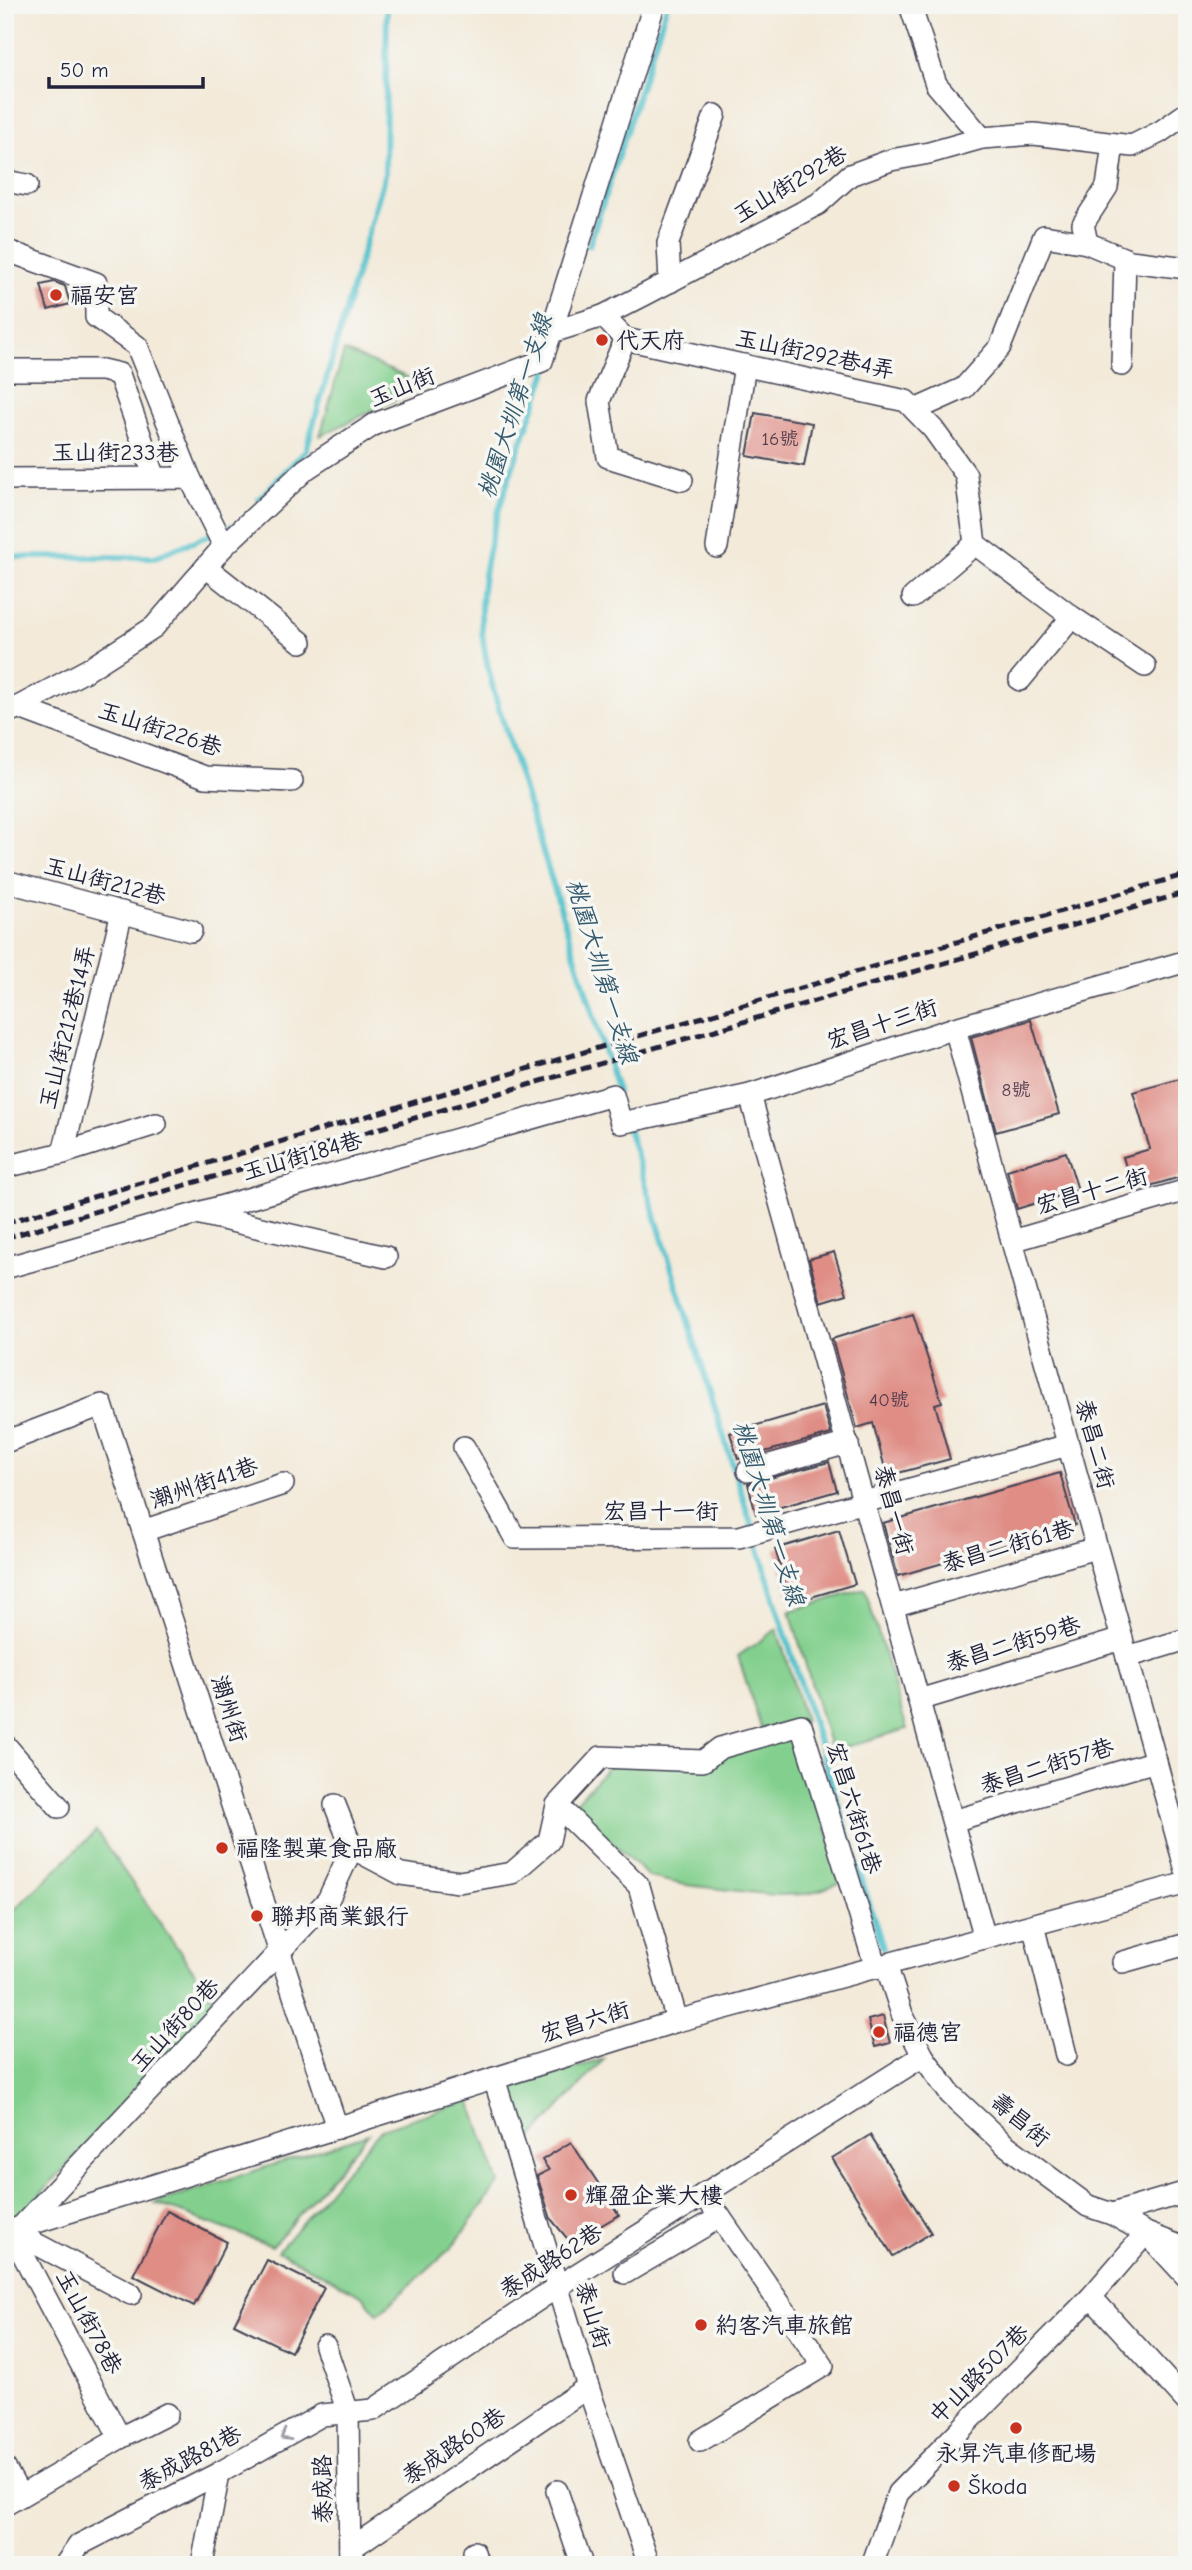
<svg xmlns="http://www.w3.org/2000/svg" width="1192" height="2570" viewBox="0 0 1192 2570" font-family="'Comic Neue','LXGW WenKai TC',sans-serif">
<style>
.green{fill:#83d08e;stroke:#527964;stroke-width:2}
.lines{fill:none;stroke-linecap:round;stroke-linejoin:round}
.stream{stroke:#55c2cd;stroke-width:6}
.building{fill:#df8d85}
.minor-casing{stroke:#414053;stroke-width:24}
.minor{stroke:#fff;stroke-width:21}
.rail{stroke:#22223b;stroke-width:5;stroke-dasharray:10 5;stroke-linecap:butt}
.oneway{stroke:#9c9ca7}
.poi-dot{fill:#c8321e;stroke:#f6f6f2;stroke-width:2.5}
.labels{text-anchor:middle;dominant-baseline:central;stroke-width:7;stroke-linejoin:round;paint-order:stroke}
.number-label{font-size:19px;fill:#513d4e}
.street-label{font-size:23px;fill:#22223b;stroke:#f6f6f2}
.poi-label{font-size:23px;fill:#22223b;stroke:#f6f6f2;text-anchor:start}
.water-label{font-size:24px;font-style:italic;fill:#345a6e;stroke:#f6f6f2}
</style>
<rect width="100%" height="100%" fill="#f6f6f2"/>
<filter id="ink" filterUnits="userSpaceOnUse"><feTurbulence type="fractalNoise" baseFrequency=".0143" numOctaves="2"/><feDisplacementMap in="SourceGraphic" scale="14" xChannelSelector="R" yChannelSelector="G"/><feConvolveMatrix kernelMatrix="1 2 1 2 8 2 1 2 1" color-interpolation-filters="sRGB"/></filter>
<filter id="wash" filterUnits="userSpaceOnUse"><feTurbulence type="fractalNoise" baseFrequency=".00686" numOctaves="4" result="noise"/><feDisplacementMap in="SourceGraphic" scale="28" xChannelSelector="R" yChannelSelector="G"/><feGaussianBlur stdDeviation="1.57" result="paint"/><feColorMatrix in="noise" values="0 0 0 0 0 0 0 0 0 0 0 0 0 0 0 0 0 1.4 0 .05"/><feComposite in="paint" operator="in"/></filter>
<g filter="url(#wash)">
<rect width="100%" height="100%" fill="#f3ead9"/>
<g class="green">
<polygon points="344,351 426,385 320,436"/>
<polygon points="865,1589 907,1729 831,1751 790,1611"/>
<polygon points="777,1629 805,1721 762,1731 738,1656"/>
<polygon points="798,1734 843,1882 809,1894 774,1895 686,1885 649,1877 573,1806 609,1766 727,1755"/>
<polygon points="96,1831 217,2005 19,2217 5,2221 5,1919"/>
<polygon points="604,2059 522,2149 506,2089"/>
<polygon points="470,2100 499,2183 452,2247 378,2314 363,2296 278,2251 381,2129"/>
<polygon points="368,2134 272,2246 155,2203"/>
</g>
<g class="lines">
<g class="stream">
<polyline points="589,246 667,5"/>
<path d="M550,363C525,436 482,534 481,610C481,641 488,670 496,699L617,1092"/>
<polyline points="259,499 306,450 385,174 387,5"/>
<polyline points="5,557 155,557 235,525"/>
<polyline points="627,1125 883,1948"/>
</g>
</g>
<g id="blocks">
<g class="building">
<polygon points="54,282 65,286 70,304 48,310 41,285"/>
<polygon points="755,413 812,423 804,466 747,456"/>
<polygon points="1031,1020 1059,1114 996,1132 971,1037"/>
<polygon points="1187,1077 1187,1175 1133,1191 1123,1157 1150,1149 1133,1092"/>
<polygon points="1066,1152 1078,1190 1017,1209 1007,1170"/>
<polygon points="834,1252 847,1294 821,1302 809,1259"/>
<polygon points="913,1314 942,1402 935,1404 950,1459 887,1476 873,1423 857,1428 832,1339"/>
<polygon points="823,1406 831,1434 738,1459 730,1433"/>
<polygon points="829,1462 837,1491 756,1514 748,1484"/>
<polygon points="1060,1473 1075,1525 898,1576 883,1523"/>
<polygon points="839,1530 855,1584 791,1603 775,1549"/>
<polygon points="883,2016 890,2043 875,2047 868,2020"/>
<polygon points="870,2135 931,2233 893,2256 832,2158"/>
<polygon points="571,2142 619,2215 571,2243 551,2219 537,2176 549,2170 542,2160"/>
<polygon points="167,2211 227,2242 194,2306 133,2275"/>
<polygon points="267,2260 324,2288 291,2352 234,2324"/>
</g>
</g>
</g>
<g filter="url(#ink)">
<use href="#blocks" fill-opacity="0" stroke="#414053" stroke-width="2"/>
<g class="lines">
<defs>
<g id="minor">
<polyline points="910,5 936,84 982,138"/>
<polyline points="1113,144 1107,187 1083,224 1087,243 1130,261 1187,268"/>
<polyline points="5,181 27,185"/>
<polyline points="5,250 96,283 96,317 137,346 190,478"/>
<polyline points="670,282 668,243 715,115"/>
<polyline points="603,316 625,339 906,401 933,429 966,475 975,544 1072,617 1145,666"/>
<polyline points="552,332 603,316 648,293 818,204 850,175 891,160 929,153 982,138 1034,134 1132,146 1160,132 1187,113"/>
<polyline points="625,339 599,401 608,457 682,480"/>
<polyline points="1122,365 1125,259"/>
<polyline points="5,370 102,370 119,374 155,478"/>
<polyline points="915,410 964,388 1000,347 1044,236 1087,243"/>
<polyline points="5,479 190,478 224,546"/>
<polyline points="717,547 745,365"/>
<polyline points="206,567 301,642"/>
<polyline points="913,597 975,544"/>
<polyline points="1020,680 1072,617"/>
<polyline points="17,707 205,777 292,781"/>
<polyline points="5,714 89,669 154,627 224,546 306,469 375,424 542,361 654,5"/>
<polyline points="5,881 191,931"/>
<polyline points="955,1028 1012,1241 1187,1874"/>
<polyline points="750,1095 985,1938"/>
<polyline points="63,1153 122,912"/>
<polyline points="5,1167 63,1153 156,1124"/>
<polyline points="201,1214 386,1257"/>
<polyline points="1012,1241 1187,1190"/>
<polyline points="5,1268 613,1095 621,1123 750,1095 955,1028 1187,961"/>
<polyline points="5,1442 102,1405 337,2128"/>
<polyline points="464,1447 515,1538 739,1537 1068,1445"/>
<polyline points="748,1471 848,1443"/>
<polyline points="143,1531 283,1484"/>
<polyline points="893,1606 1096,1548"/>
<polyline points="1127,1657 1187,1639"/>
<polyline points="919,1700 1122,1639"/>
<polyline points="5,1745 59,1807"/>
<polyline points="335,1805 352,1848 401,1874 459,1882 512,1873 549,1841 557,1805 639,1886 677,2021"/>
<polyline points="557,1805 601,1757 703,1761 720,1748 801,1725 876,1968"/>
<polyline points="953,1821 1156,1761"/>
<polyline points="1033,1925 1066,2055"/>
<polyline points="1123,1962 1187,1944"/>
<polyline points="886,1965 902,2014 923,2056 950,2094 1003,2143 1088,2206 1112,2214 1146,2233 1187,2249"/>
<polyline points="494,2078 588,2387 649,2565"/>
<polyline points="1112,2214 1187,2192"/>
<polyline points="23,2225 328,1900 352,1848"/>
<polyline points="10,2230 120,2438"/>
<polyline points="10,2230 131,2294"/>
<polyline points="5,2232 677,2021 1187,1883"/>
<polyline points="1150,2237 1187,2277"/>
<polyline points="625,2273 720,2217"/>
<polyline points="1091,2297 1187,2402"/>
<polyline points="325,2346 348,2412 350,2565"/>
<polyline points="700,2441 823,2366 704,2194"/>
<polyline points="5,2468 20,2495"/>
<polyline points="557,2491 582,2565"/>
<polyline points="5,2505 120,2438 167,2414"/>
<polyline points="350,2549 588,2387"/>
<polyline points="474,2552 478,2565"/>
<polyline points="65,2565 79,2545 219,2473 322,2415 373,2410 557,2287 923,2056"/>
<polyline points="202,2565 219,2473"/>
<polyline points="872,2565 898,2493 1091,2297 1146,2233"/>
</g>
</defs>
<use href="#minor" class="minor-casing"/>
<use href="#minor" class="minor"/>
<g class="rail">
<polyline points="5,1223 1187,874"/>
<polyline points="5,1238 1187,892"/>
</g>
</g>
<defs><path id="oneway-chevron" d="M-2-3.5L2.5 0L-2 3.5" fill="none" stroke-width="1.6" stroke-linecap="round" stroke-linejoin="round" transform="scale(1.75)"/></defs>
<use class="oneway" href="#oneway-chevron" transform="translate(285 2436) rotate(150)"/>
</g>
<g class="poi-dot">
<circle cx="56" cy="295" r="7"/>
<circle cx="602" cy="340" r="7"/>
<circle cx="222" cy="1848" r="7"/>
<circle cx="257" cy="1916" r="7"/>
<circle cx="879" cy="2032" r="7"/>
<circle cx="571" cy="2195" r="7"/>
<circle cx="701" cy="2325" r="7"/>
<circle cx="1016" cy="2428" r="7"/>
<circle cx="954" cy="2486" r="7"/>
</g>
<g class="labels">
<g class="number-label">
<text x="780" y="439">16號</text>
<text x="1016" y="1090">8號</text>
<text x="889" y="1400">40號</text>
</g>
<g class="street-label">
<text transform="translate(790 184) rotate(-31)">玉山街292巷</text>
<text transform="translate(815 354) rotate(12)">玉山街292巷4弄</text>
<text transform="translate(402 387) rotate(-22)">玉山街</text>
<text x="115" y="452">玉山街233巷</text>
<text transform="translate(160 729) rotate(18)">玉山街226巷</text>
<text transform="translate(105 881) rotate(15)">玉山街212巷</text>
<text transform="translate(882 1024) rotate(-18)">宏昌十三街</text>
<text transform="translate(67 1027) rotate(-76)">玉山街212巷14弄</text>
<text transform="translate(302 1156) rotate(-16)">玉山街184巷</text>
<text transform="translate(1092 1191) rotate(-16)">宏昌十二街</text>
<text transform="translate(1095 1444) rotate(75)">泰昌二街</text>
<text transform="translate(204 1483) rotate(-19)">潮州街41巷</text>
<text transform="translate(894 1510) rotate(75)">泰昌一街</text>
<text x="661" y="1511">宏昌十一街</text>
<text transform="translate(1008 1546) rotate(-16)">泰昌二街61巷</text>
<text transform="translate(1013 1644) rotate(-17)">泰昌二街59巷</text>
<text transform="translate(229 1709) rotate(72)">潮州街</text>
<text transform="translate(1047 1766) rotate(-17)">泰昌二街57巷</text>
<text transform="translate(854 1808) rotate(73)">宏昌六街61巷</text>
<text transform="translate(585 2022) rotate(-17)">宏昌六街</text>
<text transform="translate(175 2025) rotate(-47)">玉山街80巷</text>
<text transform="translate(1020 2120) rotate(40)">壽昌街</text>
<text transform="translate(551 2261) rotate(-33)">泰成路62巷</text>
<text transform="translate(593 2315) rotate(73)">泰山街</text>
<text transform="translate(89 2322) rotate(62)">玉山街78巷</text>
<text transform="translate(979 2374) rotate(-45)">中山路507巷</text>
<text transform="translate(454 2446) rotate(-34)">泰成路60巷</text>
<text transform="translate(190 2458) rotate(-28)">泰成路81巷</text>
<text transform="translate(323 2489) rotate(-91)">泰成路</text>
</g>
<g class="poi-label">
<text x="70" y="295">福安宮</text>
<text x="616" y="340">代天府</text>
<text x="236" y="1848">福隆製菓食品廠</text>
<text x="271" y="1916">聯邦商業銀行</text>
<text x="893" y="2032">福德宮</text>
<text x="585" y="2195">輝盈企業大樓</text>
<text x="715" y="2325">約客汽車旅館</text>
<text x="1016" y="2453" text-anchor="middle">永昇汽車修配場</text>
<text x="968" y="2486">Škoda</text>
</g>
<g class="water-label">
<text transform="translate(515 406) rotate(-72)">桃園大圳第一支線</text>
<text transform="translate(602 971) rotate(73)">桃園大圳第一支線</text>
<text transform="translate(769 1513) rotate(73)">桃園大圳第一支線</text>
</g>
</g>
<rect width="1192" height="2570" fill="none" stroke="#f6f6f2" stroke-width="28"/>
<path d="M49 77v10h154v-10" fill="none" stroke="#22223b" stroke-width="3.5"/>
<text x="60" y="77" font-size="21" fill="#22223b" stroke="#f6f6f2" stroke-width="5" paint-order="stroke">50 m</text>
</svg>
